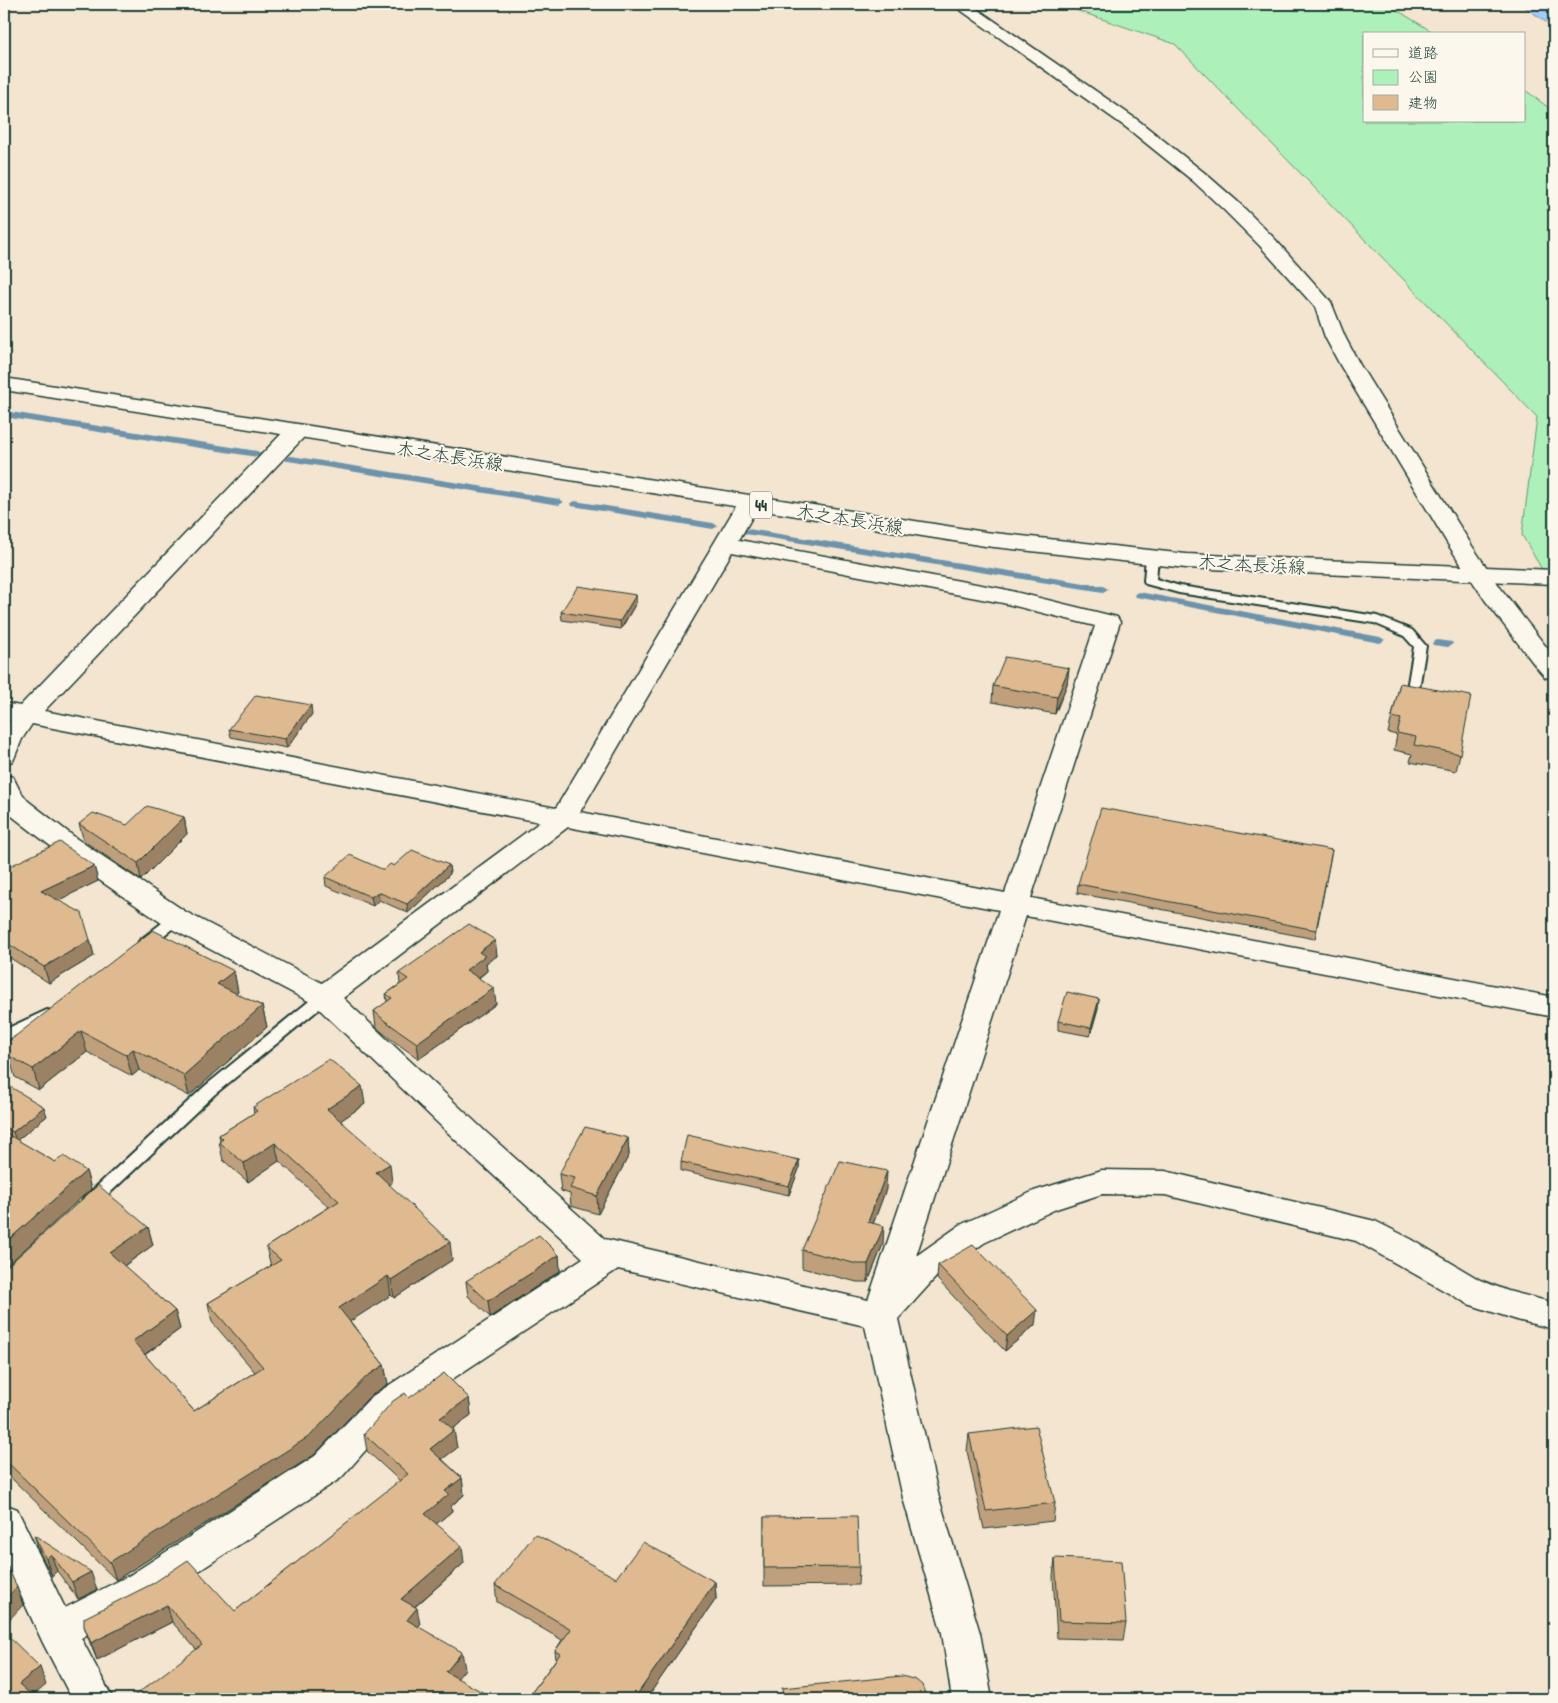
<svg xmlns="http://www.w3.org/2000/svg" width="1558" height="1703" viewBox="0 0 1558 1703" font-family="'Patrick Hand','Klee One',sans-serif">
<style>
.green{fill:#adf0ba;stroke:#669677}
.water{fill:#a0ccfa;stroke:#6c93ab}
.lines{fill:none;stroke-linecap:round;stroke-linejoin:round}
.stream{fill:#6c93ab;fill-rule:evenodd}
.lane-casing{stroke:#1f3d34;stroke-width:4}
.street-casing{stroke:#1f3d34;stroke-width:3}
.primary-casing{stroke:#1f3d34;stroke-width:3}
.lane{fill:#fbf7ec;fill-rule:evenodd}
.street{fill:#fbf7ec;fill-rule:evenodd}
.primary{fill:#fbf7ec;fill-rule:evenodd}
.wall{fill:#c0a07c;stroke:#1f3d34}
.shaded-wall{fill:#9c8265;stroke:#1f3d34}
.building{fill:#dfba90;stroke:#1f3d34}
.labels{text-anchor:middle;dominant-baseline:central;stroke-width:4;stroke-linejoin:round;paint-order:stroke}
.shield{fill:#fbf7ec;stroke:#61756b;stroke-width:1}
.shield-label{font-size:16px;font-weight:bold;fill:#1f3d34}
.street-label{font-size:18px;fill:#1f3d34;stroke:#fbf7ec}
</style>
<rect width="100%" height="100%" fill="#f3e5d0"/>
<filter id="ink" filterUnits="userSpaceOnUse"><feTurbulence type="fractalNoise" baseFrequency=".02" numOctaves="2"/><feDisplacementMap in="SourceGraphic" scale="10" xChannelSelector="R" yChannelSelector="G"/><feConvolveMatrix kernelMatrix="1 2 1 2 8 2 1 2 1" color-interpolation-filters="sRGB"/></filter>
<g filter="url(#ink)">
<polygon class="green" points="1058,4 1387,4 1436,34 1364,34 1364,121 1524,121 1524,89 1554,112 1554,590 1522,535 1537,417 1175,44"/>
<polygon class="water" points="1521,4 1554,4 1554,28"/>
<g class="lines">
<g class="stream">
<polygon points="4,411 257,451 261,454 257,457 4,417"/>
<polygon points="285,455 559,499 564,502 559,505 282,460 282,456"/>
<polygon points="575,501 713,523 718,526 713,529 572,506 570,504"/>
<polygon points="748,529 1103,586 1108,589 1103,592 745,534 745,530"/>
<polygon points="1139,592 1380,637 1385,640 1380,643 1136,597 1134,595 1136,593"/>
<polygon points="1437,640 1452,642 1453,644 1448,647 1433,645 1432,643"/>
</g>
<defs>
<g id="lane">
<polygon points="1152,553 1158,557 1156,579 1180,586 1377,616 1412,630 1426,646 1419,689 1413,693 1407,689 1414,647 1404,636 1374,623 1179,593 1146,584 1144,581 1146,557"/>
<polygon points="176,914 181,916 183,919 181,922 150,946 140,946 138,943 140,940 171,916"/>
<polygon points="324,992 329,993 331,997 329,1001 215,1094 96,1206 90,1208 84,1206 82,1202 84,1198 205,1086 319,993"/>
<polygon points="47,1010 52,1011 54,1015 52,1019 4,1041 4,1030"/>
</g>
<g id="street">
<polygon points="952,4 970,4 1139,121 1206,174 1238,202 1274,238 1331,302 1345,337 1360,365 1472,546 1502,590 1554,657 1554,679 1545,677 1534,664 1485,600 1449,546 1340,365 1325,337 1315,307 1260,246 1224,210 1193,181 1127,128"/>
<path d="M296,426L304,427L307,432L304,437L44,711L556,808L738,503L741,498L749,496L757,498L760,503L739,540L1003,589L1117,617L1120,622L1031,898L1554,997V1017L1026,916L916,1256L960,1225L1034,1191L1102,1170L1165,1171L1375,1221L1411,1239L1480,1280L1508,1291L1554,1303V1329L1517,1320L1468,1304L1356,1241L1165,1195L1102,1194L1056,1209L984,1243L937,1276L898,1319L939,1498L980,1633L992,1699H952L942,1633L903,1498L865,1326L618,1269L395,1417L341,1478L156,1599L81,1638L113,1699H72L43,1643L4,1559V1504L17,1509L65,1608L130,1575L315,1456L371,1397L583,1258L465,1149L314,1004L166,926L57,851L8,813L4,807V775L13,777L20,791L28,801L77,839L186,912L322,983L540,822L32,724L22,739L13,761L4,763V728L10,720L4,719V703L20,706L288,427ZM732,552L1003,603L1095,626L1005,893L580,812ZM568,827L999,910L868,1300L605,1239L487,1133L343,998Z"/>
</g>
<polygon id="primary" points="4,378 985,532 1186,554 1554,570 1554,584 1186,568 985,546 4,390"/>
</defs>
<use href="#lane" class="lane-casing"/>
<use href="#street" class="street-casing"/>
<use href="#primary" class="primary-casing"/>
<use href="#lane" class="lane"/>
<use href="#street" class="street"/>
<use href="#primary" class="primary"/>
</g>
<g class="wall">
<polygon points="636,595 636,603 621,629 562,620 561,612"/>
<polygon points="1069,668 1067,684 1055,714 992,702 993,686"/>
<polygon points="1400,683 1460,754 1456,771 1410,762 1412,754 1394,750 1397,735 1388,733"/>
<polygon points="312,714 287,748 231,737 229,729"/>
<polygon points="184,817 187,834 141,880 84,841 79,824 127,825"/>
<polygon points="1332,850 1315,939 1077,893 1078,884"/>
<polygon points="449,865 450,874 408,913 379,900 373,906 326,886 325,877 384,870 394,866"/>
<polygon points="94,866 98,881 58,900 90,940 94,956 49,983 4,954 4,869"/>
<polygon points="495,940 497,956 486,963 487,971 479,978 496,1004 419,1059 388,1037 376,1027 374,1011 387,1002 386,994 400,984 399,973"/>
<polygon points="234,971 238,992 236,994 262,1006 267,1027 189,1096 139,1070 132,1076 87,1052 39,1090 15,1077 9,1056"/>
<polygon points="1099,999 1098,1008 1090,1036 1058,1030 1058,1021"/>
<polygon points="4,1083 47,1116 17,1140 55,1162 86,1171 91,1189 4,1268"/>
<polygon points="365,1104 340,1121 392,1183 389,1185 452,1260 394,1298 391,1295 350,1321 384,1365 388,1384 370,1396 314,1455 116,1580 4,1471 4,1268 148,1227 153,1245 124,1266 175,1311 180,1329 145,1355 194,1411 255,1372 212,1322 208,1303 271,1266 266,1247 329,1207 279,1161 248,1182 223,1160 219,1142 220,1141 219,1135 254,1113 253,1107"/>
<polygon points="628,1138 629,1155 598,1214 571,1206 570,1194 561,1191 559,1174"/>
<polygon points="799,1160 799,1169 789,1195 681,1171 681,1162"/>
<polygon points="886,1189 873,1224 883,1244 868,1282 857,1282 802,1268 802,1250"/>
<polygon points="559,1255 560,1271 490,1317 468,1296 466,1281"/>
<polygon points="938,1265 1035,1325 1005,1351 937,1279"/>
<polygon points="409,1398 469,1398 471,1415 452,1429 457,1448 442,1459 462,1478 464,1495 451,1506 452,1511 436,1524 464,1563 415,1607 420,1625 418,1627 465,1669 457,1678 196,1649 172,1622 97,1660 90,1643 84,1626 152,1584 235,1611 400,1481 367,1451 364,1434"/>
<polygon points="969,1434 1055,1503 1053,1521 984,1529 967,1451"/>
<polygon points="764,1517 859,1567 858,1585 764,1586"/>
<polygon points="34,1535 97,1590 78,1599 57,1571 52,1576 40,1553"/>
<polygon points="1055,1558 1126,1623 1123,1640 1057,1638 1053,1576"/>
<polygon points="616,1578 715,1582 716,1599 646,1699 527,1699 556,1659 555,1651 562,1640 497,1602 495,1585"/>
</g>
<g class="shaded-wall">
<polygon points="636,595 636,603 621,629 620,621"/>
<polygon points="1069,668 1067,684 1055,714 1057,697"/>
<polygon points="311,705 312,714 287,748 285,739"/>
<polygon points="184,817 187,834 141,880 138,863"/>
<polygon points="449,865 450,874 408,913 407,904"/>
<polygon points="94,866 98,881 45,907 41,891"/>
<polygon points="378,892 379,900 373,906 371,897"/>
<polygon points="90,940 94,956 49,983 44,967"/>
<polygon points="495,940 497,956 486,963 487,971 468,985 466,970 479,952"/>
<polygon points="234,971 238,992 222,1006 217,984"/>
<polygon points="494,988 496,1004 419,1059 417,1043"/>
<polygon points="1099,999 1098,1008 1090,1036 1091,1028"/>
<polygon points="262,1006 267,1027 189,1096 184,1075"/>
<polygon points="81,1031 87,1052 39,1090 33,1069"/>
<polygon points="133,1049 139,1070 132,1076 126,1055"/>
<polygon points="362,1086 365,1104 330,1128 327,1109"/>
<polygon points="44,1107 47,1116 16,1141 13,1132"/>
<polygon points="628,1138 629,1155 598,1214 597,1196"/>
<polygon points="275,1143 279,1161 248,1182 244,1163"/>
<polygon points="799,1160 799,1169 789,1195 789,1186"/>
<polygon points="390,1164 392,1183 379,1191 376,1172"/>
<polygon points="86,1171 91,1189 4,1268 4,1244"/>
<polygon points="887,1171 886,1189 867,1240 868,1222"/>
<polygon points="884,1226 883,1244 868,1282 868,1264"/>
<polygon points="148,1227 153,1245 115,1272 110,1253"/>
<polygon points="450,1242 452,1260 394,1298 391,1280"/>
<polygon points="559,1255 560,1271 490,1317 488,1301"/>
<polygon points="388,1276 391,1295 343,1326 339,1308"/>
<polygon points="1037,1310 1035,1325 1005,1351 1007,1336"/>
<polygon points="175,1311 180,1329 138,1359 133,1341"/>
<polygon points="384,1365 388,1384 370,1396 314,1455 116,1580 110,1562 366,1377"/>
<polygon points="469,1398 471,1415 443,1436 440,1418"/>
<polygon points="454,1430 457,1448 433,1466 430,1449"/>
<polygon points="462,1478 464,1495 451,1506 452,1511 428,1531 425,1514 445,1491"/>
<polygon points="462,1546 464,1563 404,1616 401,1599"/>
<polygon points="51,1554 57,1571 52,1576 46,1559"/>
<polygon points="91,1572 97,1590 78,1599 72,1582"/>
<polygon points="715,1582 716,1599 646,1699 634,1699"/>
<polygon points="17,1587 23,1605 4,1625 4,1600"/>
<polygon points="167,1605 172,1622 97,1660 91,1643"/>
<polygon points="417,1608 420,1625 410,1637 407,1620"/>
<polygon points="462,1652 465,1669 449,1689 446,1672"/>
<polygon points="40,1667 46,1685 29,1699 19,1684"/>
</g>
<g class="building">
<polygon points="578,586 636,595 620,621 561,612"/>
<polygon points="1005,657 1069,668 1057,697 993,686"/>
<polygon points="1400,683 1471,696 1460,754 1414,745 1416,737 1397,733 1401,719 1392,717"/>
<polygon points="256,695 311,705 285,739 229,729"/>
<polygon points="147,806 184,817 138,863 79,824 93,813 127,825"/>
<polygon points="1101,808 1332,850 1316,930 1078,884"/>
<polygon points="60,842 94,866 41,891 82,913 90,940 44,967 4,941 4,869"/>
<polygon points="412,850 449,865 407,904 378,892 371,897 325,877 350,855 384,870 390,864 394,866"/>
<polygon points="469,924 495,940 479,952 485,956 466,970 494,988 417,1043 385,1021 374,1011 392,998 386,994 408,979 399,973"/>
<polygon points="153,930 234,971 217,984 262,1006 184,1075 133,1049 126,1055 81,1031 33,1069 9,1056 9,1041"/>
<polygon points="1067,992 1099,999 1091,1028 1058,1021"/>
<polygon points="329,1059 362,1086 327,1109 390,1164 376,1172 450,1242 391,1280 388,1276 339,1308 384,1365 366,1377 310,1436 110,1562 4,1459 4,1268 5,1268 98,1185 148,1227 110,1253 175,1311 133,1341 194,1411 263,1367 208,1303 281,1260 266,1247 339,1201 275,1143 244,1163 219,1142 223,1139 219,1135 257,1111 253,1107"/>
<polygon points="4,1083 44,1107 13,1132 4,1126"/>
<polygon points="585,1127 628,1138 597,1196 570,1188 575,1178 559,1174"/>
<polygon points="4,1132 55,1162 64,1156 86,1171 4,1244"/>
<polygon points="687,1135 799,1160 789,1186 681,1162"/>
<polygon points="840,1161 887,1171 868,1222 884,1226 868,1264 857,1264 802,1250"/>
<polygon points="539,1235 559,1255 488,1301 466,1281"/>
<polygon points="973,1245 1037,1310 1007,1336 938,1265"/>
<polygon points="444,1373 469,1398 440,1418 454,1430 430,1449 462,1478 445,1491 449,1494 425,1514 462,1546 401,1599 417,1608 407,1620 462,1652 446,1672 495,1699 130,1699 202,1645 167,1605 91,1643 84,1626 84,1618 152,1584 188,1560 235,1611 408,1474 364,1434 393,1401 405,1393 409,1398"/>
<polygon points="1036,1426 1055,1503 986,1511 969,1434"/>
<polygon points="857,1516 859,1567 764,1568 764,1517"/>
<polygon points="535,1534 616,1578 643,1542 715,1582 634,1699 527,1699 560,1654 555,1651 571,1629 495,1585"/>
<polygon points="34,1535 91,1572 72,1582 51,1554 46,1559"/>
<polygon points="1055,1558 1121,1561 1126,1623 1059,1621"/>
<polygon points="4,1559 17,1587 4,1600"/>
<polygon points="4,1632 40,1667 19,1684 36,1699 4,1699"/>
<polygon points="902,1676 916,1680 922,1685 927,1699 783,1699 782,1688"/>
</g>
</g>
<g class="labels">
<rect class="shield" x="750" y="491.5" width="22" height="27" rx="4"/>
<g class="shield-label">
<text x="761" y="505">44</text>
</g>
<g class="street-label">
<text transform="translate(450 456) rotate(9)">木之本長浜線</text>
<text transform="translate(850 519) rotate(9)">木之本長浜線</text>
<text transform="translate(1252 564) rotate(3)">木之本長浜線</text>
</g>
</g>
<rect width="1558" height="1703" fill="none" stroke="#fbf7ec" stroke-width="20"/>
<rect x="10" y="10" width="1538" height="1683" fill="none" stroke="#1f3d34" stroke-width="2" filter="url(#ink)"/>
<rect x="1363" y="32" width="162" height="90" fill="#fbf7ec" stroke="#a3ada2"/>
<rect x="1373" y="49" width="25" height="8" fill="#fbf7ec" stroke="#a3ada2"/>
<text x="1408" y="58" font-size="15" fill="#1f3d34">道路</text>
<rect x="1373" y="70" width="25" height="15" fill="#adf0ba" stroke="#a3ada2"/>
<text x="1408" y="82" font-size="15" fill="#1f3d34">公園</text>
<rect x="1373" y="95" width="25" height="15" fill="#dfba90" stroke="#a3ada2"/>
<text x="1408" y="108" font-size="15" fill="#1f3d34">建物</text>
</svg>
